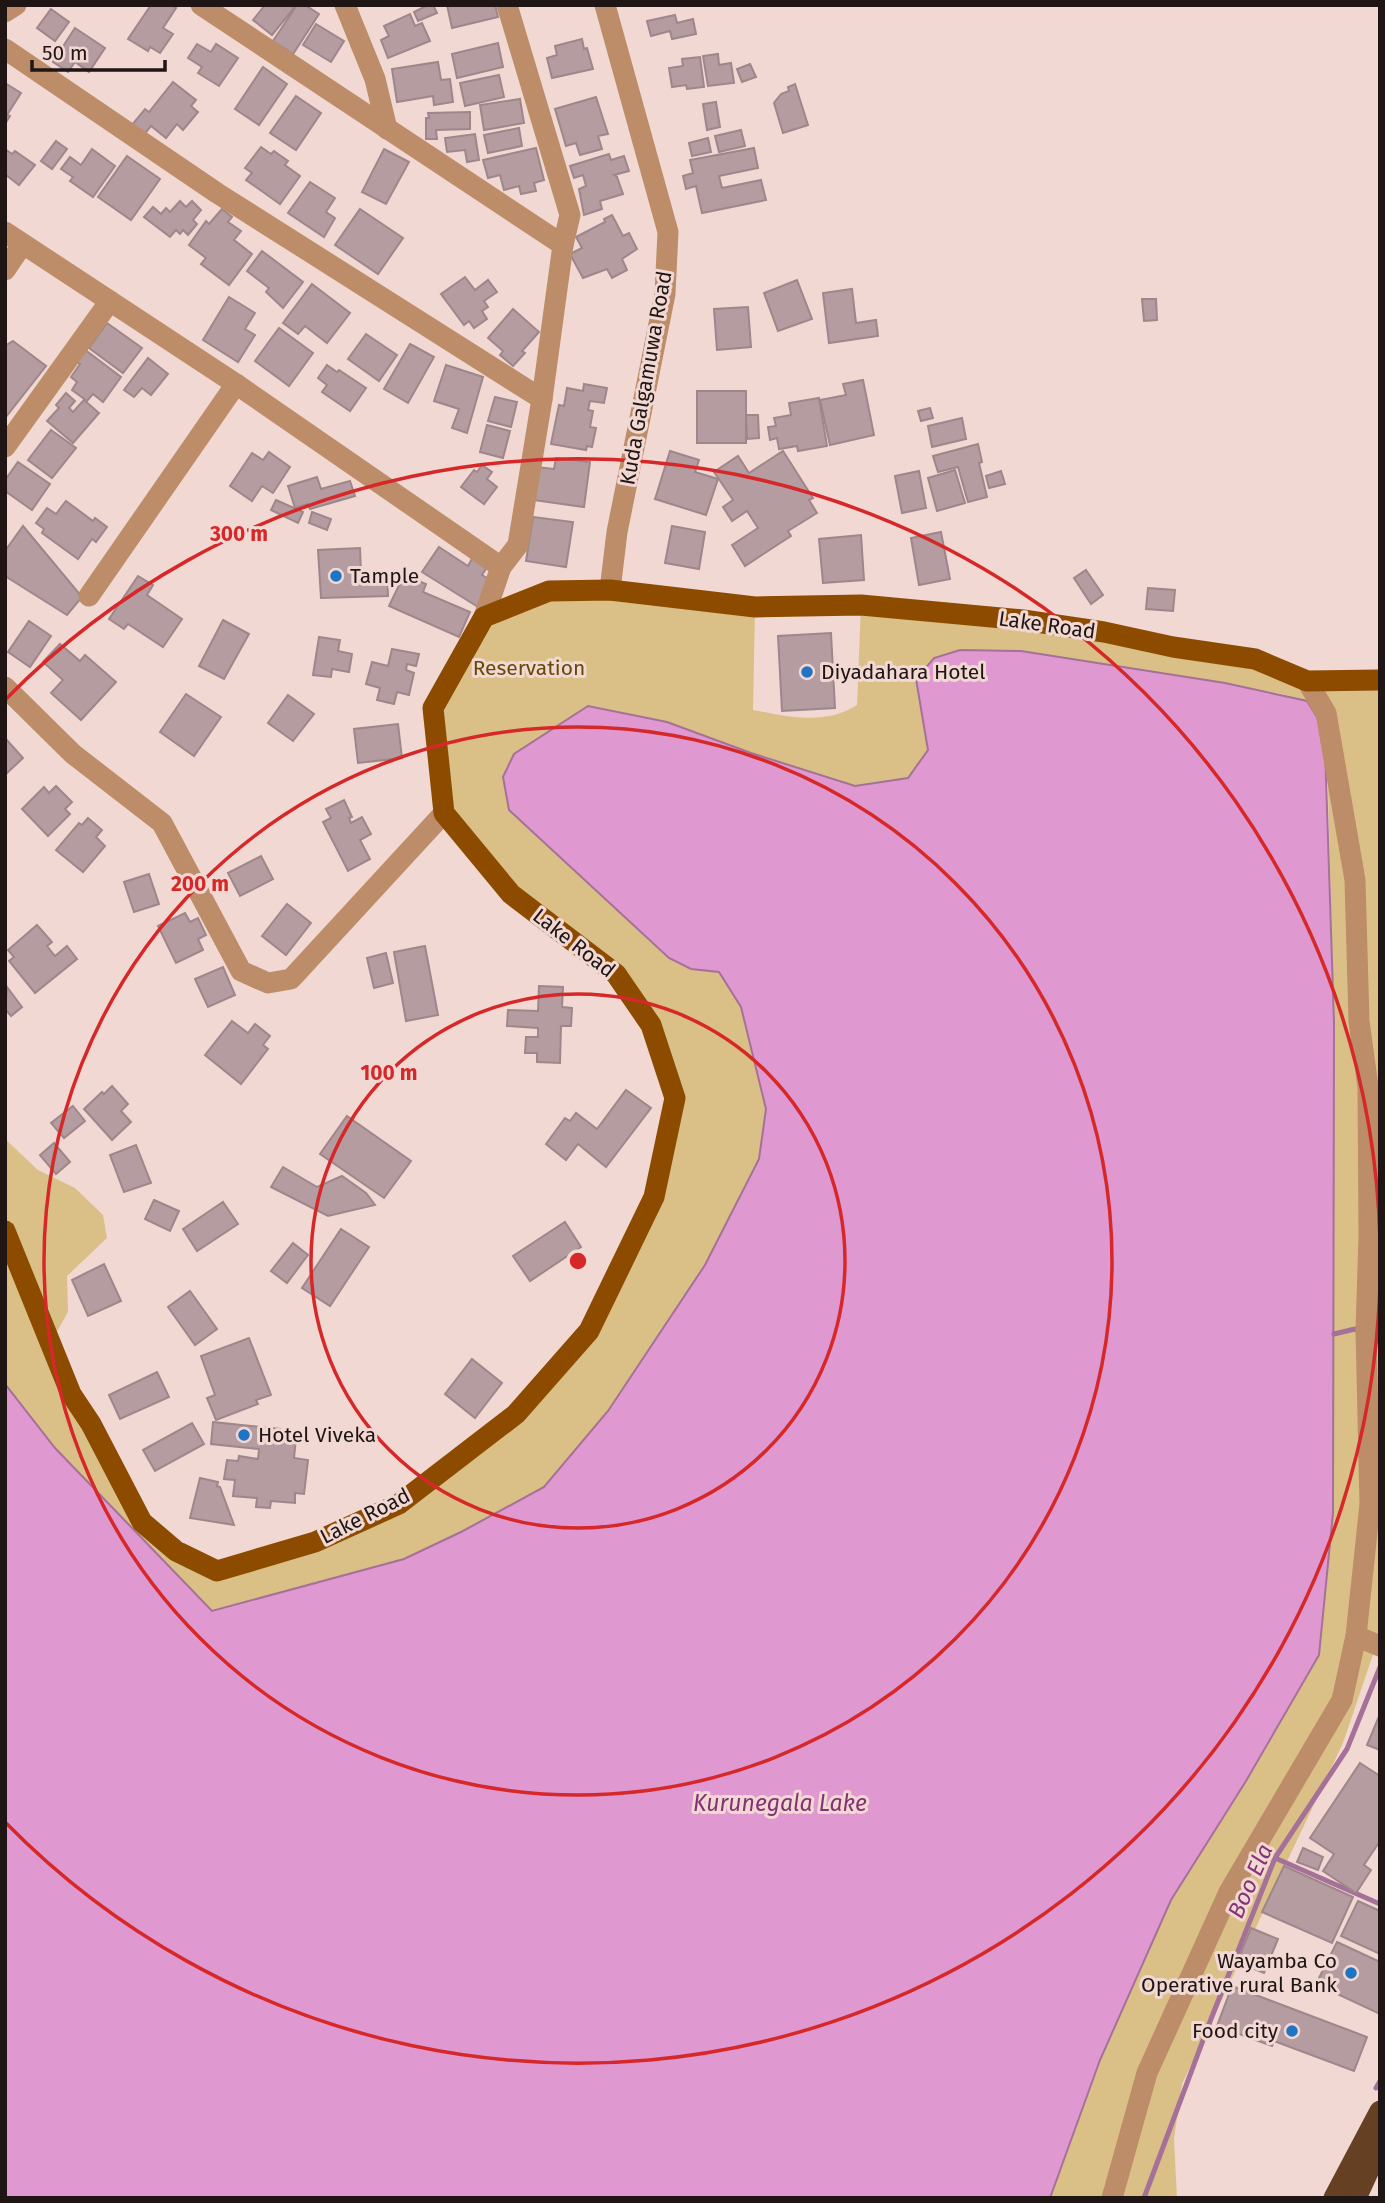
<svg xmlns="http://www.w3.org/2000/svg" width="1385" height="2203" viewBox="0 0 1385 2203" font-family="'Fira Sans',sans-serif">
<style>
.green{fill:#dac086}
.water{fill:#df99d0;stroke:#a57198;stroke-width:2}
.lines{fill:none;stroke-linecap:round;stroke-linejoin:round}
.stream{stroke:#a57198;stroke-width:5}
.building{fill:#b49ca1;stroke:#9e868b;stroke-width:2}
.minor{stroke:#bc8d68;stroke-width:21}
.major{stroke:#8d4b00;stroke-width:21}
.highway{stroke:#654022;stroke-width:21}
.ring{fill:none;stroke:#d62828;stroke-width:3.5}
.poi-dot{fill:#1f75c3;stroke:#f2d8d3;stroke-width:2.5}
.labels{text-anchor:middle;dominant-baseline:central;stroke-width:6;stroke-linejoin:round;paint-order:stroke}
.street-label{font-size:21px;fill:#1e1514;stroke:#f2d8d3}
.poi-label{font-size:21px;fill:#1e1514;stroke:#f2d8d3;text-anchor:start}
.park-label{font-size:21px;fill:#634b06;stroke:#f2d8d3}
.water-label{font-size:23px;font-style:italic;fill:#843276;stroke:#f2d8d3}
.centre{fill:#d62828;stroke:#f2d8d3;stroke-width:3.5}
.ring-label{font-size:21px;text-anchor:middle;font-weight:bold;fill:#d62828;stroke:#f2d8d3;stroke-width:6;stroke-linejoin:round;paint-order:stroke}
</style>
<rect width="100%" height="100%" fill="#f2d8d3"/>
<path class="green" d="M549,591L755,607L753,710C787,716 825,726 857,705L861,605L1104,632L1307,681L1380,680V1634L1343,1743L1182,2084L1174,2139L1177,2198H1050L1100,2060L1171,1900L1246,1781L1333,1513L1334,1023L1326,713L1307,701L1278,693L1021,651L960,650L916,679L928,750L908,778L855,786L751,753L667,722L615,906L669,958L691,969L719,972L741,1007L766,1109L759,1159L705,1265L608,1411L544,1487L461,1532L404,1559L212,1611L55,1448L5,1384V1139L38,1170L75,1188L103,1215L107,1238L67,1276L68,1312L50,1344L142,1522L217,1571L399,1504L516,1414L589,1331L654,1197L675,1098L616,974L512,894L444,813L433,708L484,617Z"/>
<polygon class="water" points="960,650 1021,651 1225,683 1307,701 1320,722 1325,747 1334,1023 1333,1513 1319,1655 1246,1781 1171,1900 1100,2060 1050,2198 5,2198 5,1384 55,1448 212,1611 404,1559 461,1532 544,1487 608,1411 705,1265 759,1159 766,1109 741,1007 719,972 691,969 669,958 509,810 503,777 514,754 588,706 667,722 751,753 855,786 908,778 928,750 916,679 934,658"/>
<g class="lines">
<g class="stream">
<polyline points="1334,1334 1355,1329 1360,1332"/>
<polyline points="1275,1858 1380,1904"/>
<polyline points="1376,2088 1380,2081"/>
<polyline points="1144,2198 1211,2019 1275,1858 1347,1749 1380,1667"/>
</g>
</g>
<g class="building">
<polygon points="151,5 171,5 176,8 163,28 173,34 160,53 150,47 148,51 128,39"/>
<polygon points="265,5 291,5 294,8 272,35 253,20"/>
<polygon points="297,5 305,5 319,14 293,54 273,41"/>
<polygon points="428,5 433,5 437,13 418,21 414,12"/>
<polygon points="447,5 495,5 498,17 452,28"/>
<polygon points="51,9 69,22 55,41 37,28"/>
<polygon points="410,14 415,26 422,23 430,41 388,58 381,40 389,36 384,26"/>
<polygon points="675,15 677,23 693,19 696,34 672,39 670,31 651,36 647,21"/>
<polygon points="316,24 344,41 331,62 303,45"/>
<polygon points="75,28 105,48 89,72 75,62 68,72 53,62"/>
<polygon points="582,39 584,49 587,48 593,69 552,78 547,58 557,55 555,46"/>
<polygon points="498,43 503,67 457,78 452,54"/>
<polygon points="197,44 211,52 216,44 238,58 219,86 198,73 202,67 188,58"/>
<polygon points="718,54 719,65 731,63 734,83 708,86 703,56"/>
<polygon points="700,57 704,87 687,89 686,85 672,87 669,68 683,66 682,59"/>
<polygon points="438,62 441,80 450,79 453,102 434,105 433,96 397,102 392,69"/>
<polygon points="750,64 756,77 742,82 737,69"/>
<polygon points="263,67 287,84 259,125 235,109"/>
<polygon points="499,75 504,97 465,106 460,83"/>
<polygon points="173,82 196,100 191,106 198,112 183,130 177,124 166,138 151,126 143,136 131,126 145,109 149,112"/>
<polygon points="5,83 21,93 7,115 10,116 5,124"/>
<polygon points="795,84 808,125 783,133 774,103 781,94 789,91 788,87"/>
<polygon points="296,96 321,113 296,150 270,133"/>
<polygon points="596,97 608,134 598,136 602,149 580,155 576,143 566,146 555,109"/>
<polygon points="520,99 524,123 484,130 480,105"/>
<polygon points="716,102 720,127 707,130 703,104"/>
<polygon points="470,112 470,129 436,130 437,139 426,139 426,118 429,118 428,113"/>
<polygon points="519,128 522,146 488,153 484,135"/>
<polygon points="741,130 745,146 719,152 715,136"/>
<polygon points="475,134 479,160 467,162 465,150 447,152 445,138"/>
<polygon points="708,138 711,152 692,156 689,143"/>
<polygon points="56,141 67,149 52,169 41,161"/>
<polygon points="261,147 271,154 274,151 288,161 285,165 300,176 280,204 246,180 252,173 245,168"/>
<polygon points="536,148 544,180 534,183 536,191 521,194 519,186 504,190 500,175 488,178 483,160"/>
<polygon points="754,148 758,168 719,176 722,188 761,180 766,200 702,213 696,186 686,189 683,176 693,173 690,160"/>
<polygon points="5,149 12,154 15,151 35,165 19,185 6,175 5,176"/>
<polygon points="92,149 115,166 93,197 70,181 73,177 61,169 70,157 81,165"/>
<polygon points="384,149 409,162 386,204 362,192"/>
<polygon points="609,154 611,160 624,156 629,171 614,175 617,177 623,194 600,201 602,209 584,215 579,189 586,186 583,175 574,178 570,166"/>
<polygon points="127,156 160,179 131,220 98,197"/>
<polygon points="310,182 335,198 326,212 335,218 324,237 288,213"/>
<polygon points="180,201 186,207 192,201 201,210 193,220 197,224 188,235 183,230 180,234 176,230 170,237 144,217 153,207 161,214 166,208 170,212"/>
<polygon points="222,209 232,217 228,222 241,231 234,240 252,254 229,285 201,264 206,258 189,245 206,221 209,224"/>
<polygon points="360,209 403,238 378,274 335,245"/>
<polygon points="612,215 623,236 629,233 637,249 622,259 627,270 612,278 607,269 583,278 570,254 582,248 576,237 605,222 604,219"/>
<polygon points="262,251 303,282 283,308 266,292 269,288 247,271"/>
<polygon points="465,277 475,290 488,280 497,292 484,301 488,307 482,311 487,319 474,328 469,321 464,325 441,294"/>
<polygon points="797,280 812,319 778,331 764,293"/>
<polygon points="312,284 350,313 327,343 305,326 298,334 283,323"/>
<polygon points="852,289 856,323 876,320 878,336 829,343 823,293"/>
<polygon points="229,297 255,313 245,329 255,335 238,362 203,340"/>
<polygon points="1142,299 1156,299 1157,320 1144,321"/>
<polygon points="748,307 751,347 717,350 714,309"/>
<polygon points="513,309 539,332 522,351 525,353 513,366 500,355 503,351 488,338"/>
<polygon points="107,323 142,348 123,373 89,348"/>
<polygon points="279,328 313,353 289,386 255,361"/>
<polygon points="366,334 397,355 379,381 348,359"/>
<polygon points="13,341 46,366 5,418 5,346"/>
<polygon points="410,344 434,357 408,403 384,389"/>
<polygon points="84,349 121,377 103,402 93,394 87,401 72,390 77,382 71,377 80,364 75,361"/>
<polygon points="148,358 168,374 151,395 142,388 134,397 124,390"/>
<polygon points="327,365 337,372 339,370 366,388 350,411 322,392 327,385 318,378"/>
<polygon points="446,365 483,377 467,433 452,428 459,409 434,401"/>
<polygon points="863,380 874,435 830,445 820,400 846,395 843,384"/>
<polygon points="584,384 607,388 604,403 590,401 588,410 593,411 590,427 596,428 592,447 587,446 586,450 551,444 559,405 564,406 567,388 583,391"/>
<rect x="697" y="391" width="49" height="52"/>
<polygon points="66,393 75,401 69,408 73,412 84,400 99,413 73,443 47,421 59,408 56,405"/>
<polygon points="495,397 517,402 511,427 488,421"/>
<polygon points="819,398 827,446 798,451 797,446 779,449 777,438 770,440 768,427 776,426 774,418 791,415 789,403"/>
<polygon points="930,408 933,418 921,421 918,411"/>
<polygon points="746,415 758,415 759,438 747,439"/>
<polygon points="962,418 966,439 932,447 928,426"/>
<polygon points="487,425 510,431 503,458 480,452"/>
<polygon points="51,430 76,448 52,478 28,460"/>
<polygon points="978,444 982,462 979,463 987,497 968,502 958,467 938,472 933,456"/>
<polygon points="670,451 699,460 695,472 718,479 706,515 655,499"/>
<polygon points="783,451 813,498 809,500 817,513 788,531 791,536 745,566 732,545 758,528 747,511 732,521 723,507 733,500 714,472 738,456 749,473"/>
<polygon points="269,452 290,467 273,493 262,486 252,501 230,486 252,453 263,460"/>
<polygon points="556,458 590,462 584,507 533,500 537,467 554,469"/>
<polygon points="18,462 50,484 32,510 5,491 5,480"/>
<polygon points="482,465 492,472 487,479 497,487 484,504 461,487 474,470 477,472"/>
<polygon points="955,470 965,503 937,511 928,478"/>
<polygon points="919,471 926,508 902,513 895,476"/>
<polygon points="1001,471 1005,484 989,488 986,476"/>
<polygon points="317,477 321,489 350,481 355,496 310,509 308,504 295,508 288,486"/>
<polygon points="276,500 303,512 298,523 271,510"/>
<polygon points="66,501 93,521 95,518 107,527 96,542 92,539 78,559 42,533 44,529 36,523 47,508 56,514"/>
<polygon points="312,512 331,519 327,530 309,523"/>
<polygon points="533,517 573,522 566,567 526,561"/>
<polygon points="23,526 82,597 67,615 5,576 5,551"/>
<polygon points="672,526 705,532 699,569 665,563"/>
<polygon points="941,532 950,579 919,585 911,538"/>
<polygon points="861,535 864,580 823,583 819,539"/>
<polygon points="439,547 468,566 474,555 489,564 482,575 494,582 478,607 422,572"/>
<polygon points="360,548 361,573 387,571 388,596 321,598 318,550"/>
<polygon points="1086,570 1103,595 1091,604 1074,578"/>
<polygon points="404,575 426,584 423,592 470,612 459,637 389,606"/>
<polygon points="138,576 153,585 147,595 182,619 163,647 128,624 124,629 109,619"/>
<polygon points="1148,588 1175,590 1173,611 1146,609"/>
<polygon points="223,620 249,634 224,679 199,666"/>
<polygon points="29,621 51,636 30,667 8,652"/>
<polygon points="831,633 835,708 782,711 778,636"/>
<polygon points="319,637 340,640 338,651 352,654 349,672 332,669 331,677 313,675"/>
<polygon points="60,644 80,661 85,655 116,682 81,720 51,693 63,680 43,662"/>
<polygon points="392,649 419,654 416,666 407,664 406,670 414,673 409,695 397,692 394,704 377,700 380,688 366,684 372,662 388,666"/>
<polygon points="186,694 221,717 194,756 160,732"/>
<polygon points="288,695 314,714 293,741 268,723"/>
<polygon points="398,724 402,758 358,763 354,729"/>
<polygon points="5,738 23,758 5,775"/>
<polygon points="56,786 72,802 65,809 70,814 48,836 22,809 44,787 49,793"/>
<polygon points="344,800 352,817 349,818 351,823 362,817 371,834 360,840 370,859 348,871 323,822 331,818 326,809"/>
<polygon points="88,818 102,830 96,837 105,846 83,872 56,850 79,823 82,825"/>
<polygon points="261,856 273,879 240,896 228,873"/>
<polygon points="149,874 159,904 134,912 124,882"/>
<polygon points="287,904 311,923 286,955 262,936"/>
<polygon points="185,913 190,922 198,918 206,935 198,939 203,950 176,963 158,926"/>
<polygon points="37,925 52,942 47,946 55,956 67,946 77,959 35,993 9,961 14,957 8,950"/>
<polygon points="425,946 438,1015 406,1021 394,952"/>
<polygon points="386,953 393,983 374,988 367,958"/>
<polygon points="223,967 235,995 208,1007 195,979"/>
<polygon points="539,986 563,987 562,1007 572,1008 571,1026 561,1026 560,1063 537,1062 537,1053 525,1053 526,1037 538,1037 538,1028 507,1026 508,1010 538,1011"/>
<polygon points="7,987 22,1007 11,1016 5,1009"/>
<polygon points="232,1021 248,1033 255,1024 270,1036 263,1045 268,1049 241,1084 205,1055"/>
<polygon points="112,1086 128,1104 121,1111 131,1122 112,1140 84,1109 102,1092 104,1094"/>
<polygon points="626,1090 651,1108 606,1167 578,1144 566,1160 546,1144 565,1118 570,1121 576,1113 597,1129"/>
<polygon points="73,1106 85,1121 64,1138 51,1123"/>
<polygon points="347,1116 411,1161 384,1198 320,1154"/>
<polygon points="54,1143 70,1162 56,1174 40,1155"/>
<polygon points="136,1145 151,1183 124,1192 110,1155"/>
<polygon points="283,1167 317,1187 342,1176 366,1193 375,1205 328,1216 271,1187"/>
<polygon points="154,1200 179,1211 170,1231 145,1219"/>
<polygon points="223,1202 238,1224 197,1251 183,1229"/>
<polygon points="565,1222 581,1247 530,1281 513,1256"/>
<polygon points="341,1229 369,1247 330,1306 302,1288"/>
<polygon points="293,1243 308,1255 287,1283 271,1271"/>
<polygon points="104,1264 121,1301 88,1316 72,1280"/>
<polygon points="190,1291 217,1329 195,1345 168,1307"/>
<polygon points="249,1338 271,1395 256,1400 258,1404 216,1420 207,1398 215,1395 201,1356"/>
<polygon points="472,1359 502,1383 475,1418 445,1394"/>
<polygon points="157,1372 169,1397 120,1419 109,1395"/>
<polygon points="213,1422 280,1429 279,1437 296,1439 294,1458 308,1460 304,1494 295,1493 295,1503 271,1501 270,1508 256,1507 257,1498 233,1496 235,1480 224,1479 227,1460 238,1461 239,1456 258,1459 259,1449 211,1444"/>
<polygon points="192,1423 204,1444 155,1471 143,1450"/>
<polygon points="200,1478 218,1482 217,1486 220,1487 234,1525 190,1518"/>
<polygon points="1380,1714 1380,1750 1367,1745"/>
<polygon points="1360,1763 1380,1776 1380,1841 1364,1865 1371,1870 1356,1893 1323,1871 1334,1854 1310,1838"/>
<polygon points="1303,1848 1323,1857 1318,1870 1297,1862"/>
<polygon points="1284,1866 1353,1897 1332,1943 1262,1912"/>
<polygon points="1358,1901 1380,1911 1380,1954 1341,1936"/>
<polygon points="1251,1928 1278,1939 1264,1973 1237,1962"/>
<polygon points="1337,1942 1380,1962 1380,2014 1316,1984"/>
<polygon points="1232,1986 1367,2037 1354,2071 1274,2041 1272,2046 1217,2026"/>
</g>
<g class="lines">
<g class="minor">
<polyline points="201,5 563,245 542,399 518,545 501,567"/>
<polyline points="345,5 375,79 387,129"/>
<polyline points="507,5 570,215 563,245"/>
<polyline points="605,5 668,232 665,294 617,532 610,590"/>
<polyline points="5,12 16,5"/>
<polyline points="5,49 217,193 542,399"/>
<polyline points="5,232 236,384 501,567 484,617"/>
<polyline points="5,270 22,245"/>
<polyline points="5,447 110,301"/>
<polyline points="89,596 236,384"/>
<polyline points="5,687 73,754 162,823 241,971 268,983 291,979 444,813"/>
<polyline points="1356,1636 1380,1646"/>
<polyline points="1112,2198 1147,2073 1229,1892 1342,1700 1356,1636 1370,1504 1366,1331 1369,1236 1368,1087 1359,1021 1355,880 1326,713 1307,681"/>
</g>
<polyline class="major" points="5,1231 71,1394 91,1424 142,1522 176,1551 217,1571 315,1542 399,1504 516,1414 589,1331 654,1197 675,1098 651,1025 616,974 511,894 444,813 433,708 484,617 549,591 610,590 755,607 861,605 1023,620 1104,632 1173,647 1255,659 1307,681 1380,680"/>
<g class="highway">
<polyline points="1334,2198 1380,2111"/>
<polyline points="1356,2198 1380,2146"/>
</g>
</g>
<g class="ring">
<circle cx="578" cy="1261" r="267"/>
<circle cx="578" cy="1261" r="534"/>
<path d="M1380 1282A802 802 0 0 1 6 1823M6 699A802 802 0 0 1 1380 1240"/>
</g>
<g class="poi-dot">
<circle cx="336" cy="576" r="7"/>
<circle cx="807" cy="672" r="7"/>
<circle cx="244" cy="1435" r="7"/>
<circle cx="1351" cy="1973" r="7"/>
<circle cx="1292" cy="2031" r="7"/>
</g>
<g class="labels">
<g class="street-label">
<text transform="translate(646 378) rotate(-80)">Kuda Galgamuwa Road</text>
<text transform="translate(1047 625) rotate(8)">Lake Road</text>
<text transform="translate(574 943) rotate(38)">Lake Road</text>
<text transform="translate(365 1516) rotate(-27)">Lake Road</text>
</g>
<g class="poi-label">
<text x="350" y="576">Tample</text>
<text x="821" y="672">Diyadahara Hotel</text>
<text x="258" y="1435">Hotel Viveka</text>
<text x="1337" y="1961" text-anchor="end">Wayamba Co<tspan x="1337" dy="24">Operative rural Bank</tspan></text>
<text x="1278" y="2031" text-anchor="end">Food city</text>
</g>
<g class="park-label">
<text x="529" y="668">Reservation</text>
</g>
<g class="water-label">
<text x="780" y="1803">Kurunegala Lake</text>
<text transform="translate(1250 1881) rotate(-66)">Boo Ela</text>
</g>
</g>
<circle cx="578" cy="1261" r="10" class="centre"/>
<g class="ring-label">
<text x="239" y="541">300 m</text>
<text x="200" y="891">200 m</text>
<text x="389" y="1080">100 m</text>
</g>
<rect width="1385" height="2203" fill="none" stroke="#1e1514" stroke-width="14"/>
<path d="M32 60v10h133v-10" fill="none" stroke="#1e1514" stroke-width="3.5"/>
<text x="42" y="60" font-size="21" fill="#1e1514" stroke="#f2d8d3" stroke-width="5" paint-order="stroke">50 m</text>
</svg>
